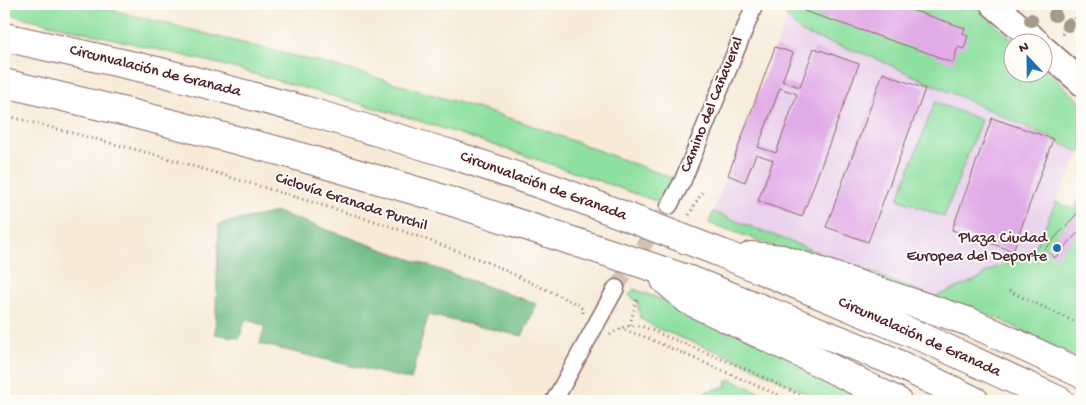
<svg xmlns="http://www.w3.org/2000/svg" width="1086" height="405" viewBox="0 0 1086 405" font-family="'Gochi Hand',sans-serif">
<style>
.built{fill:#e9d2ed}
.green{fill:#8ee0a0;stroke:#6c8066}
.forest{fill:#72be86;stroke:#5e6e58}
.building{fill:#e1abe7;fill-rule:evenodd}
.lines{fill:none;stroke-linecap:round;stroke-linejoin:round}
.street-tunnel{stroke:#d4c1b5;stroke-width:16;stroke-dasharray:16 8;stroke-linecap:butt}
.street-casing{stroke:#876667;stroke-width:19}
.primary-casing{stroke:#876667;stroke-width:28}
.highway-casing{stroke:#876667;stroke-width:30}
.path{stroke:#876667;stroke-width:3;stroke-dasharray:1 4;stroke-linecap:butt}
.street{stroke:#fff;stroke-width:16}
.primary{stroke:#fff;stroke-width:25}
.highway{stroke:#fff;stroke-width:28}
.tree{fill:#a39a8c}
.poi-dot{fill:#1f6fb2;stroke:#fdfcf7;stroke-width:2}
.labels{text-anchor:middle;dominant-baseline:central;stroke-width:4;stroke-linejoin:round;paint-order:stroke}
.street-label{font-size:16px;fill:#4a1f2b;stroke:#fdfcf7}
.poi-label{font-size:16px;fill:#4a1f2b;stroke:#fdfcf7;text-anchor:end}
</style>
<rect width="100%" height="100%" fill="#fdfcf7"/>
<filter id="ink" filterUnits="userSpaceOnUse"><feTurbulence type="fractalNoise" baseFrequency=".02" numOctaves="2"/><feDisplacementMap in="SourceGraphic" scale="10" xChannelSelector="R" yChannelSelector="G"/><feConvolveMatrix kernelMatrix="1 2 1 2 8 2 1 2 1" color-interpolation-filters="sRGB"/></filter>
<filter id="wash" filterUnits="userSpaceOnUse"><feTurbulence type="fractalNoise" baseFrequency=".0096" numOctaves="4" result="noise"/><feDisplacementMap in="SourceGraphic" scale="20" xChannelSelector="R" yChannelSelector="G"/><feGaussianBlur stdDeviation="1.12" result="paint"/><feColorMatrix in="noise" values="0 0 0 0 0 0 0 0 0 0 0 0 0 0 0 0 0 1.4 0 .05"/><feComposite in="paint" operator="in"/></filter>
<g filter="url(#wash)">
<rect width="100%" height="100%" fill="#f7ead7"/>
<polygon class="built" points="787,18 802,33 870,56 1053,139 1080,153 1056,202 1037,244 1027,253 985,273 981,278 934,297 713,212"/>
<g class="green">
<polygon points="4,4 88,4 362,73 525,123 677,180 664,204 594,179 506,149 407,117 219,64 4,13"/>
<polygon points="785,4 972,4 1015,42 1014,42 1014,72 1044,72 1044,68 1082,103 1082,151 1080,153 1053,139 870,56 802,33 787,18"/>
<polygon points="935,102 981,120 944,217 898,199"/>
<polygon points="1082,192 1082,361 999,319 971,309 932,302 709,223 713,212 934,297 981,278 985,273 1027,253 1037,244 1056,202 1075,210"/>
<polygon points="634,289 695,312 880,401 822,401 741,361 656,328 640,318 638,303 629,295"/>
<polygon points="731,379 778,401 722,401 702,396 705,392 727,386 726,382"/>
</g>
<polygon class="forest" points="277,212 537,304 522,336 428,315 411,380 260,344 265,326 245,319 240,338 215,334 219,224"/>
<g id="blocks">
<g class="building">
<polygon points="807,4 894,4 965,28 963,34 968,36 964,49 958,47 953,63 936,57 937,56 804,11"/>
<path d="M775,47L793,53L782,81L800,87L814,48L859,64L802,217L758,201L773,160L756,154L745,182L728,175ZM780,88L797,94L776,153L758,147Z"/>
<polygon points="883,73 925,89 868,242 826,227"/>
<polygon points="992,118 1053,139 1013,251 952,230"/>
<polygon points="1082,208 1082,228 1055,258 1045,249"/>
</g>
</g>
</g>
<g filter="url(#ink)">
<use href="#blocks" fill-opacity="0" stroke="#876667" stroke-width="1"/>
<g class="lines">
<polyline class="street-tunnel" points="616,288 669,206"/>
<defs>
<g id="street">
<polyline points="669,206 683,180 755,4"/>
<polyline points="554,401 616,288"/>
</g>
<g id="primary">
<polyline points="993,4 1037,42"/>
<polyline points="1044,49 1082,83"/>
</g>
<g id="highway">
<polyline points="4,37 161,72 304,110 451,154 560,191 721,253 926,339 1060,401"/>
<polyline points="4,83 134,114 287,153 434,196 646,265 695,282 890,360 975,401"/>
<polyline points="751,256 782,259 970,322 1082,374"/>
<polyline points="665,280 688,300 804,355 897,401"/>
</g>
</defs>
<use href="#street" class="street-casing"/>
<use href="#primary" class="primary-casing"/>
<use href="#highway" class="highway-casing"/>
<g class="path">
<polyline points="1080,14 1079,23 1082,30"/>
<polyline points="1062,34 1082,10"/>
<polyline points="4,115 160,156 384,224 487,262 579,305 583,310 583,314"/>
<polyline points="689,215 704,189"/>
<polyline points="1009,291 1082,325"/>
<polyline points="630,325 637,298"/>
<polyline points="620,329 643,336 776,394 789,401"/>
<path d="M610,335C620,327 628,325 641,326L751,371L811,401"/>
</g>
<use href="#street" class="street"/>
<use href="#primary" class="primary"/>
<use href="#highway" class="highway"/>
</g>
<g class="tree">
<circle cx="1055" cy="15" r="7"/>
<circle cx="1031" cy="20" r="7"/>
<circle cx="1068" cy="25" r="7"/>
</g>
</g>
<circle class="poi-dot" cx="1057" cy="248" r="5"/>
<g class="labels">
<g class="street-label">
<text transform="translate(155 72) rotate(14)">Circunvalación de Granada</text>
<text transform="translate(713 105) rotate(-68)">Camino del Cañaveral</text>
<text transform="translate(543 187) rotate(20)">Circunvalación de Granada</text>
<text transform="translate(351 203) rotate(18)">Ciclovía Granada Purchil</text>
<text transform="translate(919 338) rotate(24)">Circunvalación de Granada</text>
</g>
<g class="poi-label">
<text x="1047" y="239">Plaza Ciudad<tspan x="1047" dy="18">Europea del Deporte</tspan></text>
</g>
</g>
<rect width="1086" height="405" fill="none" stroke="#fdfcf7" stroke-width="20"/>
<g transform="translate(1028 58) rotate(338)"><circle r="24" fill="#fdfcf7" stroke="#b5a4a5"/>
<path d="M0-4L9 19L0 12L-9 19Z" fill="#1f6fb2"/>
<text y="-8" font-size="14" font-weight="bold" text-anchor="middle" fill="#4a1f2b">N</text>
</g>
</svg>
